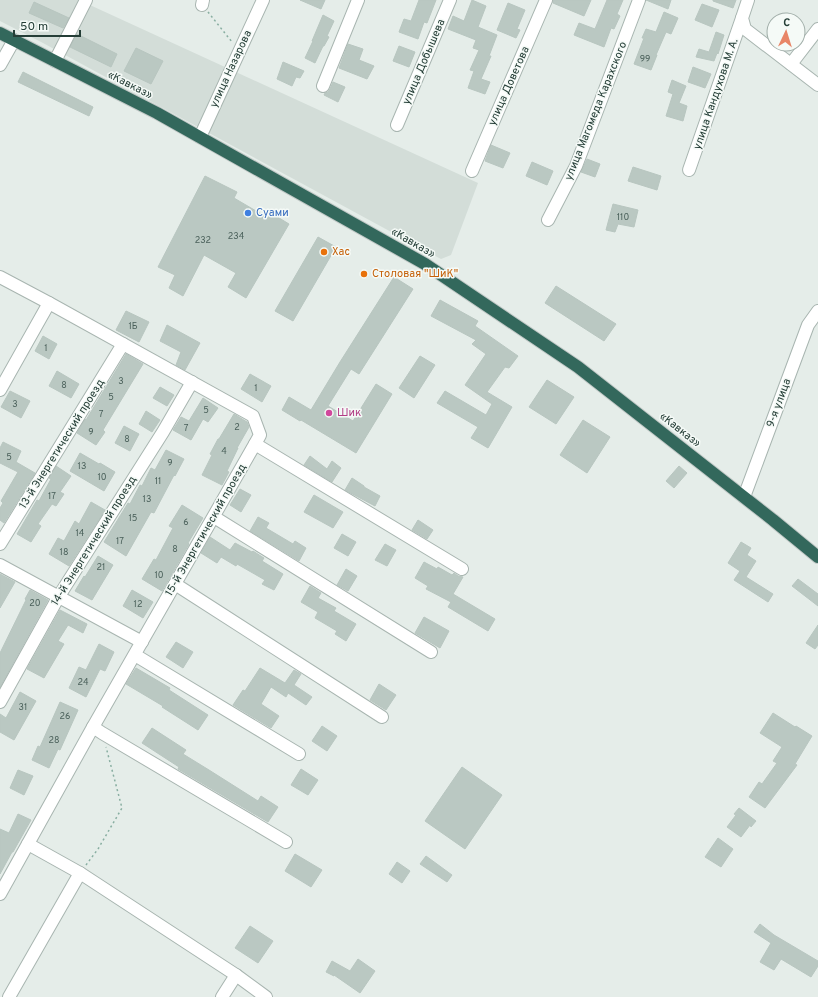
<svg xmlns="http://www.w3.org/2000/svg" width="818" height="997" viewBox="0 0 818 997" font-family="Overpass,sans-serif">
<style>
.built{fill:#d3ddd8}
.building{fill:#bac8c2;stroke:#b8c6c0}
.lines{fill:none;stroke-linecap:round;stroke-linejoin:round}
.minor-casing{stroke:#a8b5b0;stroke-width:14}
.highway-casing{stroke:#c2c9c7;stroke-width:14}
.path{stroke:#88aea1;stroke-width:1.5;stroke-dasharray:2 3;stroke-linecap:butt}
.minor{stroke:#fff;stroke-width:12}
.highway{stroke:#33685c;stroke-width:12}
.shop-dot{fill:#3f7fe0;stroke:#f5faf7;stroke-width:1.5}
.food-dot{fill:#e8710a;stroke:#f5faf7;stroke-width:1.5}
.hotel-dot{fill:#d1479c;stroke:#f5faf7;stroke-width:1.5}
.labels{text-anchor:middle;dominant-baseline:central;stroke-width:3;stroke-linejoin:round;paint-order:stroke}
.number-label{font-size:9px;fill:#4a605a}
.street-label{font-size:11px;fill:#253e37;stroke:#f5faf7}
.shop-label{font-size:11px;fill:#366cbe;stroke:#f5faf7;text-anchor:start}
.food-label{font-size:11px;fill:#c56008;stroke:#f5faf7;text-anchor:start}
.hotel-label{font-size:11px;fill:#b23c85;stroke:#f5faf7;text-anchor:start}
</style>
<rect width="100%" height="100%" fill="#e5ede9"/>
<polygon class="built" points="0,0 79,0 478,183 451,255 441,259 43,43 0,21"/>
<g class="building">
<polygon points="300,0 325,0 321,9"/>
<polygon points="419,0 436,0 427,23 424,22 418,39 399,32 404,19 411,21"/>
<polygon points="472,0 486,6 478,27 497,35 489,56 491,56 481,79 490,82 485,94 468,88 474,71 470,70 479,50 473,48 476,40 448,29 453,16 464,21"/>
<polygon points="553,0 591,0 584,16 553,3"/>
<polygon points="607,0 623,0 617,14 620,16 614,29 611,28 604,47 574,35 579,23 595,29"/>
<polygon points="646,0 671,0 668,9"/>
<polygon points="713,0 736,0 733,8 713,1"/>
<polygon points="34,2 69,18 63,28 29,13"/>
<polygon points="508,3 525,10 517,29 520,30 516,38 497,30"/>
<polygon points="702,4 719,10 712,27 695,20"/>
<polygon points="664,12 678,18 671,34 666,32 656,55 657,55 651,70 634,64 644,38 642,38 646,29 656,32"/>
<polygon points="323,15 334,21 327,36 329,37 324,46 323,46 315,63 305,58 313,41 312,41"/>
<polygon points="716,32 724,35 718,54 717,53 714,61 696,57 699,49 709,52"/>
<polygon points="77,34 117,54 111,67 70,47"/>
<polygon points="348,44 363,49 359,60 374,66 367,79 339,68"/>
<polygon points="399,46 415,52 409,67 393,61"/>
<polygon points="136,48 163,61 151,84 124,71"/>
<polygon points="283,62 304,71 300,78 296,77 292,86 277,79"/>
<polygon points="693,67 711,74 705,88 688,82"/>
<polygon points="23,72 93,107 89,116 18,82"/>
<polygon points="672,80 686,86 679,103 687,106 683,121 666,116 673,94 668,92"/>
<polygon points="333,82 345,87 338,102 324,95 325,93 328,92 330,89"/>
<polygon points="491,145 510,153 503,168 485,161"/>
<polygon points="587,159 600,164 595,177 581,172"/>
<polygon points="532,162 553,171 547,185 526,176"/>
<polygon points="633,167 661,176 657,190 628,181"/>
<polygon points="205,176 237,192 234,198 268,218 271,213 289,224 246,298 228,287 236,273 204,255 183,296 169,288 175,275 158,267"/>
<polygon points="613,204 638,210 634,227 618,224 615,232 606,230"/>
<polygon points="318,237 336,247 293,321 275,311"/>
<polygon points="394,277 413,289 359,374 351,369 328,406 353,421 376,384 392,394 356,453 301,420 300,421 282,410 289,397 311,410 340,362"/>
<polygon points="556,286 616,324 604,341 545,303"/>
<polygon points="440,300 478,321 475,326 518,356 509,368 505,367 487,392 512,407 488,448 471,438 478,427 437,403 445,391 486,415 492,404 465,385 486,354 472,344 476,340 431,316"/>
<polygon points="126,311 149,322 139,342 116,330"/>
<polygon points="167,325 200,343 185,370 176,365 181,352 160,341"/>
<polygon points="43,336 57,344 49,359 35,351"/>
<polygon points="126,354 143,364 103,430 105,432 96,445 77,433 85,419 86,420"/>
<polygon points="420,356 435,365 414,398 399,388"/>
<polygon points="57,371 79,384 71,398 49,386"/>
<polygon points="250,374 271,386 262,402 241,389"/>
<polygon points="547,380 574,397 556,424 529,407"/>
<polygon points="160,387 174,395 167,406 153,398"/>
<polygon points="10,391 30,401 21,418 1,407"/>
<polygon points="203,398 218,408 208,422 203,419 191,440 173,430 181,417 189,421"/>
<polygon points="146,411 160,420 152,432 139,424"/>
<polygon points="234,414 247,422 249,427 237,448 238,448 227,471 229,472 222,485 202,475 212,455 210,454 218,439 219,439"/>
<polygon points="583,420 610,437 587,473 560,455"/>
<polygon points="124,426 139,434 130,451 115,443"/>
<polygon points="3,442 21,451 16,462 35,473 4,523 0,520 0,508 3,503 1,501 18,472 0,463 0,448"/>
<polygon points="166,450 184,459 175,476 174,475 154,513 151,512 126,556 104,542 128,503 130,504 140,485 142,486 151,468 155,470"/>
<polygon points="80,453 99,464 100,463 115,472 104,491 70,471"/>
<polygon points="310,456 327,469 332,461 341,468 332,482 304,465"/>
<polygon points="56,466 71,476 60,492 64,494 56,506 52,504 38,524 41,526 31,542 17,534 37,500 39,501 51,479 49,478"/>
<polygon points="679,466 687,473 674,488 666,481"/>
<polygon points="352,478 364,486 364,487 380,496 375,506 345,490"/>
<polygon points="240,489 251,495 241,512 230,505"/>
<polygon points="314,495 343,512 333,528 304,512"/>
<polygon points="91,502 105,510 69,566 49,554 58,538 64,541 75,521 79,524"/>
<polygon points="182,505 203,518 188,543 189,544 162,591 142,579 154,559 156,560 173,528 169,526"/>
<polygon points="258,517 269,523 266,528 293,544 295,541 306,548 299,561 250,531"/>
<polygon points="418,520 433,530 427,539 412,530"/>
<polygon points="342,534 356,542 348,556 334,548"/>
<polygon points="210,537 230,550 235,543 252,552 253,551 264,558 262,561 283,574 274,590 262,584 265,580 237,564 236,566 221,557 217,563 201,553"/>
<polygon points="741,542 751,548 747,555 756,561 746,577 773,594 768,602 734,580 740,571 728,563"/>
<polygon points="385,544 396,550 387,566 375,560"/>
<polygon points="98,556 113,565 92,600 75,591 84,576 85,577"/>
<polygon points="424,562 437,569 438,567 452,575 454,573 458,576 463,577 453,594 495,619 488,631 448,607 451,602 426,589 428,586 415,578"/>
<polygon points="346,569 357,576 348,591 337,585"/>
<polygon points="0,574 15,582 0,608"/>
<polygon points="798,579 818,594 818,606 792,586"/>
<polygon points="310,586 321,593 318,598 336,608 334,611 356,624 346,641 335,634 337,631 315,618 318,612 301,602"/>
<polygon points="30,590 48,600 0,687 0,653 26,600 25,599"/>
<polygon points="132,590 153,602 143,618 123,606"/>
<polygon points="60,610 87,624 83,633 68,625 58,641 64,644 44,678 27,669"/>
<polygon points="424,617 449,631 440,648 415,633"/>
<polygon points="818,625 818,645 815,649 806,643"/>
<polygon points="176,642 193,652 183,668 166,657"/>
<polygon points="99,644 114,652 105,671 100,669 86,697 69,688 79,667 86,670"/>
<polygon points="136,668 170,688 169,690 208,715 198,730 162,707 163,706 126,684"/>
<polygon points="260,668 285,683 294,670 301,674 294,685 312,697 306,705 288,693 286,697 271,687 261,704 279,716 271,728 233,705 243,690 245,691"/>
<polygon points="379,684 396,695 386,710 370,700"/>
<polygon points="20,692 36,701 14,740 0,732 0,714 6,718"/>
<polygon points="60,702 78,710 60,750 58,749 49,768 32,760 38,746 40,747"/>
<polygon points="773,713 795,727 796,726 812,736 795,764 797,765 765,808 749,797 759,782 762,784 777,763 773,761 782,747 760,733"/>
<polygon points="322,726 337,736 327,751 312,741"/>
<polygon points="152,728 186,750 183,754 209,770 258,801 261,796 278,807 268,822 178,769 179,767 142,743"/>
<polygon points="462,767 502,795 465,849 425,821"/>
<polygon points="301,769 318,780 308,795 291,785"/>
<polygon points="18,770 33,776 24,795 10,788"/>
<polygon points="739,808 756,821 751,827 750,825 741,837 727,827 736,815 734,814"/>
<polygon points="18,814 31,820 13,852 12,852 0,874 0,829 9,833"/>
<polygon points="718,838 733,849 721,867 705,857"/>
<polygon points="295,854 322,870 311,887 285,871"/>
<polygon points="426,856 452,875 447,882 420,864"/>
<polygon points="397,862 410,871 402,883 389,874"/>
<polygon points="760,924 774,935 818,961 818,966 811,977 781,959 774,970 760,962 771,943 754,932"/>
<polygon points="250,926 273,941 258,963 235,948"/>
<polygon points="358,959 375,971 360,993 334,975 334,976 326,972 332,961 350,971"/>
</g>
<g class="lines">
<defs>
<g id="minor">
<polyline points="748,0 742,18 745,29 818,85"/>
<polyline points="202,5 203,0"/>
<polyline points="55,61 86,0"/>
<polyline points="791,64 818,29"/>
<polyline points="0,65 14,40"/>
<polyline points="323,86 358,0"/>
<polyline points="397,125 450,0"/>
<polyline points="200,137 263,0"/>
<polyline points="689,170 742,18"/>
<polyline points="472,171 546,0"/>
<polyline points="548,220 576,166 639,0"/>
<polyline points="0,277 49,303 253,416 260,435 255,444 93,727 0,894"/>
<polyline points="0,390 49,303"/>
<polyline points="255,444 462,569"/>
<polyline points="744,497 808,325 818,311"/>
<polyline points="214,517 431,652"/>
<polyline points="0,544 123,344"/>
<polyline points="0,565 142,642"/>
<polyline points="175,584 382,717"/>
<polyline points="135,655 299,754"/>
<polyline points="0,702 59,596 163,432 192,382"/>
<polyline points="93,727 102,733 286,842"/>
<polyline points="28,844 80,873 236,975 266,997"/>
<polyline points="9,997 80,873"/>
<polyline points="222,997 236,975"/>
</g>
<polyline id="highway" points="0,33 157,113 425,264 578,367 773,520 818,557"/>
</defs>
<use href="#minor" class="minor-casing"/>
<use href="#highway" class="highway-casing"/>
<g class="path">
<polyline points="208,12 232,42"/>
<polyline points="86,865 98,849 122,808 106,747"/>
</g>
<use href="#minor" class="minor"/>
<use href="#highway" class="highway"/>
</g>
<circle class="shop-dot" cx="248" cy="213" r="4"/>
<g class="food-dot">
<circle cx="324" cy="252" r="4"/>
<circle cx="364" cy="274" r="4"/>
</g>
<circle class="hotel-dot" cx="329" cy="413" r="4"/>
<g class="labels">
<g class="number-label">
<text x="645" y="59">99</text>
<text x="623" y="217">110</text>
<text x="236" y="236">234</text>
<text x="203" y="240">232</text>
<text x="133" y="326">1Б</text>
<text x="46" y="348">1</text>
<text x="121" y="381">3</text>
<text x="64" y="385">8</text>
<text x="256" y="388">1</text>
<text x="111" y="397">5</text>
<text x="15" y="404">3</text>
<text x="206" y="410">5</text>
<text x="101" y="414">7</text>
<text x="237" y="427">2</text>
<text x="186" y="428">7</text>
<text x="91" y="432">9</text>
<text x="127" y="439">8</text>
<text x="224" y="451">4</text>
<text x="9" y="457">5</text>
<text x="170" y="463">9</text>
<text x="82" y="466">13</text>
<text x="102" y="477">10</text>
<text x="158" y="481">11</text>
<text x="52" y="496">17</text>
<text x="147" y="499">13</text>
<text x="133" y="518">15</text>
<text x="186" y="522">6</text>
<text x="80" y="533">14</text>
<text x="120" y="541">17</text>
<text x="175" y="549">8</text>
<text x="64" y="552">18</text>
<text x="101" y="567">21</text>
<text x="159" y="575">10</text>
<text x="35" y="603">20</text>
<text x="138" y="604">12</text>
<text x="83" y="682">24</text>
<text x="23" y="707">31</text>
<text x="65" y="716">26</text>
<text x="54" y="740">28</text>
</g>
<g class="street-label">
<text transform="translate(424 62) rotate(-67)">улица Добышева</text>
<text transform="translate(231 69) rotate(-65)">улица Назарова</text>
<text transform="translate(130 85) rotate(27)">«Кавказ»</text>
<text transform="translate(509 86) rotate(-66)">улица Доветова</text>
<text transform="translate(716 94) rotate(-71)">улица Кандухова М. А.</text>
<text transform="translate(596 111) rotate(-68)">улица Магомеда Карахского</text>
<text transform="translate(413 243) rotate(30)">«Кавказ»</text>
<text transform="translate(779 403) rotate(-70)">9-я улица</text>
<text transform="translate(680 430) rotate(38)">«Кавказ»</text>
<text transform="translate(62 444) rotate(-58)">13-й Энергетический проезд</text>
<text transform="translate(206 530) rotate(-60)">15-й Энергетический проезд</text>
<text transform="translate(94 541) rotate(-58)">14-й Энергетический проезд</text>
</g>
<g class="shop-label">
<text x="256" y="213">Суами</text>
</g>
<g class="food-label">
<text x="332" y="252">Хас</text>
<text x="372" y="274">Столовая "ШиК"</text>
</g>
<g class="hotel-label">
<text x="337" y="413">Шик</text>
</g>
</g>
<g transform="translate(786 32) rotate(4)"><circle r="19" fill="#f5faf7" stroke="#a2afaa"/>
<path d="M0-3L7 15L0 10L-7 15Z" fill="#e88567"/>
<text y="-6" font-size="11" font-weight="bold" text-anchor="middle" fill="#253e37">С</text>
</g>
<path d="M14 30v6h66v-6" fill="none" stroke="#253e37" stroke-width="2"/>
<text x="20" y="30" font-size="12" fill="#253e37" stroke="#f5faf7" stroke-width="3" paint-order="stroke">50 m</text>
</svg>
